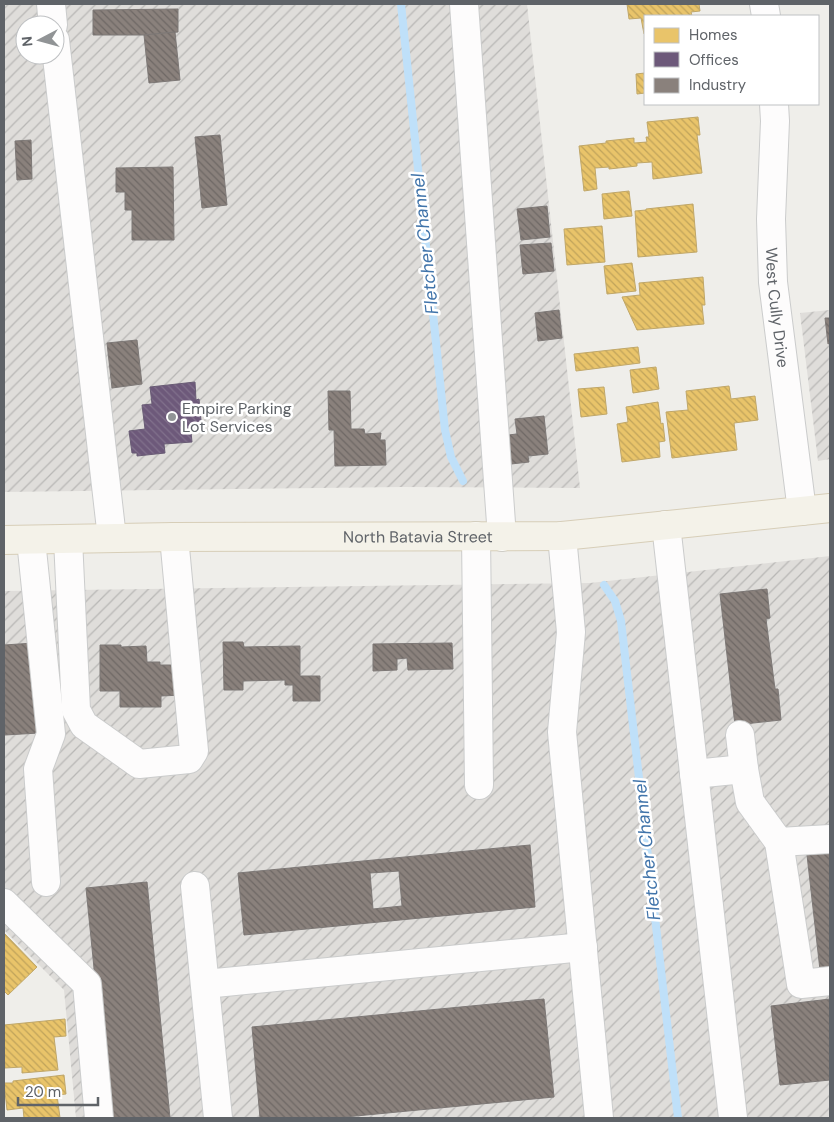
<svg xmlns="http://www.w3.org/2000/svg" width="834" height="1122" viewBox="0 0 834 1122" font-family="'DM Sans',sans-serif">
<style>
.industrial{fill:url(#industrial-furrows);fill-rule:evenodd}
.homes{fill:url(#homes-back-hatch);stroke:#c0a769}
.offices{fill:url(#offices-back-hatch);stroke:#695c75}
.industry{fill:url(#industry-back-hatch);stroke:#7d7876;fill-rule:evenodd}
.lines{fill:none;stroke-linecap:round;stroke-linejoin:round}
.stream{stroke:#bfe0f9;stroke-width:8}
.minor-casing{stroke:#cbcccc;stroke-width:30}
.major-casing{stroke:#d7ceb8;stroke-width:30}
.minor{stroke:#fdfcfc;stroke-width:28}
.major{stroke:#f4f2e9;stroke-width:28}
.poi-dot{fill:#919496;stroke:#fff;stroke-width:2}
.labels{text-anchor:middle;dominant-baseline:central;stroke-width:5;stroke-linejoin:round;paint-order:stroke}
.street-label{font-size:16px;fill:#5f6368;stroke:#fff}
.poi-label{font-size:16px;fill:#5f6368;stroke:#fff;text-anchor:start}
.water-label{font-size:18px;font-style:italic;fill:#4174aa;stroke:#fff}
</style>
<defs>
<pattern id="industrial-furrows" width="10" height="10" patternUnits="userSpaceOnUse" patternTransform="scale(1.25)"><rect width="10" height="10" fill="#dfddda"/><path d="M-1 1l2-2M0 10L10 0M9 11l2-2" fill="none" stroke="#b8b7b5"/></pattern>
<pattern id="homes-back-hatch" width="6" height="6" patternUnits="userSpaceOnUse" patternTransform="scale(1.25)"><rect width="6" height="6" fill="#e9c46a"/><path d="M-1 5l2 2M0 0l6 6M5-1l2 2" fill="none" stroke="#c0a35b"/></pattern>
<pattern id="offices-back-hatch" width="6" height="6" patternUnits="userSpaceOnUse" patternTransform="scale(1.25)"><rect width="6" height="6" fill="#6d597a"/><path d="M-1 5l2 2M0 0l6 6M5-1l2 2" fill="none" stroke="#81718c"/></pattern>
<pattern id="industry-back-hatch" width="6" height="6" patternUnits="userSpaceOnUse" patternTransform="scale(1.25)"><rect width="6" height="6" fill="#8a817c"/><path d="M-1 5l2 2M0 0l6 6M5-1l2 2" fill="none" stroke="#6e6865"/></pattern>
</defs>
<rect width="100%" height="100%" fill="#efeeea"/>
<g class="industrial">
<path d="M4,4H527L580,488L402,487L4,492ZM25,25H55V55H25Z"/>
<polygon points="830,310 830,459 818,461 800,313"/>
<polygon points="830,556 830,1118 76,1118 64,990 4,930 4,591 590,583"/>
</g>
<g class="homes">
<polygon points="627,4 699,4 700,11 691,12 692,16 645,16 645,34 644,34 641,18 629,19"/>
<polygon points="645,73 645,93 637,94 636,74"/>
<polygon points="698,117 700,135 697,135 702,173 653,179 652,162 637,163 637,166 609,169 609,167 595,168 597,189 584,191 579,146 606,143 606,141 634,138 634,143 647,142 646,137 649,137 647,122"/>
<polygon points="629,191 632,216 604,219 602,194"/>
<polygon points="693,204 697,252 638,257 635,211 646,210 646,209"/>
<polygon points="602,226 605,262 567,265 564,229"/>
<polygon points="632,263 636,291 607,294 604,266"/>
<polygon points="703,277 705,305 702,305 704,324 637,330 622,297 640,295 639,283"/>
<polygon points="638,347 640,363 576,371 574,354"/>
<polygon points="656,367 659,389 633,393 630,370"/>
<polygon points="729,386 731,399 755,396 758,420 734,423 737,450 672,458 666,412 688,410 686,391"/>
<polygon points="604,387 607,414 581,417 578,389"/>
<polygon points="658,402 661,424 663,423 665,441 659,442 660,457 622,462 617,424 628,422 626,407"/>
<polygon points="5,934 37,967 8,995 4,991 4,992 4,935"/>
<polygon points="65,1019 66,1036 54,1037 58,1070 22,1073 22,1067 5,1068 4,1052 4,1025"/>
<polygon points="64,1075 66,1094 57,1095 60,1118 24,1118 23,1108 7,1110 4,1083 13,1083 13,1081"/>
</g>
<polygon class="offices" points="195,382 196,400 199,399 202,431 191,432 192,442 164,444 165,453 137,456 137,453 132,453 129,431 145,429 142,405 152,404 150,387"/>
<g class="industry">
<polygon points="178,9 178,32 144,35 93,35 93,10"/>
<polygon points="175,32 180,80 149,83 144,35"/>
<polygon points="220,135 227,205 202,208 195,137"/>
<polygon points="31,140 32,179 17,180 15,141"/>
<polygon points="173,167 174,240 132,240 132,210 125,210 125,192 116,192 116,168"/>
<polygon points="547,206 550,237 521,240 517,209"/>
<polygon points="551,243 554,271 523,274 520,245"/>
<polygon points="559,310 562,338 538,341 535,313"/>
<polygon points="825,318 830,318 830,343 828,344"/>
<polygon points="137,340 142,384 112,388 107,343"/>
<polygon points="328,391 350,391 351,429 364,429 365,434 381,433 380,440 385,440 386,465 335,466 334,430 329,430"/>
<polygon points="544,416 548,454 528,456 529,462 511,464 508,435 517,434 515,419"/>
<polygon points="767,589 770,618 766,619 775,689 778,689 781,720 735,725 720,594"/>
<polygon points="223,642 243,642 244,647 300,646 300,676 320,676 320,701 293,701 293,685 285,685 285,680 243,681 243,690 224,690"/>
<polygon points="34,643 39,733 5,735 4,710 4,645"/>
<polygon points="452,643 453,669 408,670 407,658 397,659 397,670 373,671 373,644"/>
<polygon points="100,645 121,645 121,647 146,646 147,662 160,662 160,665 182,665 182,695 161,696 161,707 120,707 120,691 100,691"/>
<path d="M530,845L535,907L244,935L238,873ZM399,871L402,906L373,909L370,873Z"/>
<polygon points="830,853 830,969 820,970 807,855"/>
<polygon points="147,882 170,1118 109,1118 86,888"/>
<polygon points="544,999 554,1097 335,1118 260,1118 252,1027"/>
<polygon points="830,999 830,1080 780,1085 771,1006"/>
</g>
<g class="lines">
<g class="stream">
<polyline points="401,4 445,430 451,457 463,481"/>
<polyline points="604,585 615,601 621,621 678,1118"/>
</g>
<defs>
<g id="minor">
<polyline points="51,4 53,25"/>
<polyline points="464,4 502,537"/>
<polyline points="764,4 766,16"/>
<polyline points="55,40 112,538"/>
<path id="s1" d="M774,104L775,121L771,219L773,282L802,511"/>
<polyline points="666,525 733,1118"/>
<polyline points="476,536 479,785"/>
<polyline points="562,536 571,632 562,732 599,1118"/>
<polyline points="68,539 76,710 84,725 139,764 189,759 194,751 174,537"/>
<polyline points="31,540 51,734 38,769 46,882"/>
<polyline points="740,735 744,769 750,802 779,842 801,984 830,981"/>
<polyline points="694,774 744,769"/>
<polyline points="779,842 830,839"/>
<polyline points="195,886 218,1118"/>
<polyline points="4,903 87,984 99,1118"/>
<polyline points="205,984 583,947"/>
</g>
<g id="major">
<path id="s2" d="M4,540L174,537L562,536L592,533L830,508"/>
</g>
</defs>
<use href="#minor" class="minor-casing"/>
<use href="#major" class="major-casing"/>
<use href="#minor" class="minor"/>
<use href="#major" class="major"/>
</g>
<circle class="poi-dot" cx="172" cy="417" r="5"/>
<g class="labels">
<g class="street-label">
<text stroke="none"><textPath href="#s1" startOffset="204">West Cully Drive</textPath></text>
<text stroke="none"><textPath href="#s2" startOffset="414">North Batavia Street</textPath></text>
</g>
<g class="poi-label">
<text x="182" y="408">Empire Parking<tspan x="182" dy="18">Lot Services</tspan></text>
</g>
<g class="water-label">
<text transform="translate(425 244) rotate(-96)">Fletcher Channel</text>
<text transform="translate(647 850) rotate(-96)">Fletcher Channel</text>
</g>
</g>
<rect width="834" height="1122" fill="none" stroke="#5f6368" stroke-width="10"/>
<rect x="644" y="15" width="175" height="90" fill="#ffffff" stroke="#bfc1c3"/>
<rect x="654" y="28" width="25" height="15" fill="#e9c46a" stroke="#bfc1c3"/>
<text x="689" y="40" font-size="15" fill="#5f6368">Homes</text>
<rect x="654" y="52" width="25" height="15" fill="#6d597a" stroke="#bfc1c3"/>
<text x="689" y="65" font-size="15" fill="#5f6368">Offices</text>
<rect x="654" y="78" width="25" height="15" fill="#8a817c" stroke="#bfc1c3"/>
<text x="689" y="90" font-size="15" fill="#5f6368">Industry</text>
<g transform="translate(40 40) rotate(264)"><circle r="24" fill="#ffffff" stroke="#bfc1c3"/>
<path d="M0-4L9 19L0 12L-9 19Z" fill="#919496"/>
<text y="-8" font-size="14" font-weight="bold" text-anchor="middle" fill="#5f6368">N</text>
</g>
<path d="M18 1097v8h80v-8" fill="none" stroke="#5f6368" stroke-width="2.5"/>
<text x="25" y="1097" font-size="15" fill="#5f6368" stroke="#ffffff" stroke-width="4" paint-order="stroke">20 m</text>
</svg>
